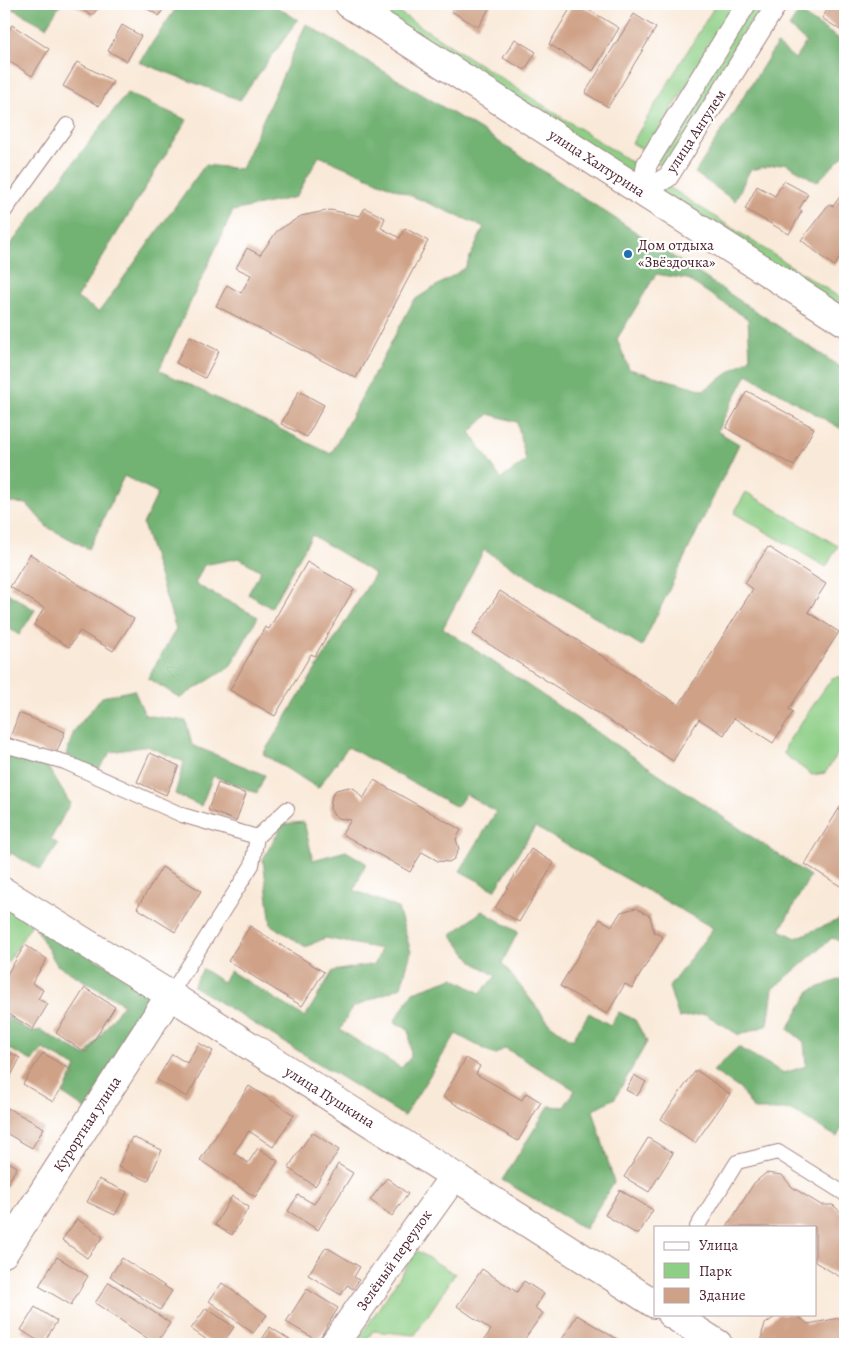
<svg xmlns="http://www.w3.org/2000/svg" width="849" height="1348" viewBox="0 0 849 1348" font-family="Alegreya,serif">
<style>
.green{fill:#8ecf86;stroke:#6c7758}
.forest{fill:#72b273;stroke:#5e684f;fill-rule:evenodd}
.building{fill:#cfa186}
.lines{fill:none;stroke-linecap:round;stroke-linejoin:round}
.service-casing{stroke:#a28482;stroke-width:16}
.pedestrian-casing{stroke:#a28482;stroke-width:22}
.minor-casing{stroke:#a28482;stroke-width:30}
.service{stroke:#fff;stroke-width:14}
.pedestrian{stroke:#fff;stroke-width:20}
.minor{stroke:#fff;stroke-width:28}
.poi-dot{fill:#1f6fb2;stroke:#fff;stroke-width:2}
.labels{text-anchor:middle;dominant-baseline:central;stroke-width:4.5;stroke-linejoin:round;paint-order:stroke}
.street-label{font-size:15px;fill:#4a1f2b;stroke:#fff}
.poi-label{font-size:15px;fill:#4a1f2b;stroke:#fff;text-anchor:start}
</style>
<rect width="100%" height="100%" fill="#fff"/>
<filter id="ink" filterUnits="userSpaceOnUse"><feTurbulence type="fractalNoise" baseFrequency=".02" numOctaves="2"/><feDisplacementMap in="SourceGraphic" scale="10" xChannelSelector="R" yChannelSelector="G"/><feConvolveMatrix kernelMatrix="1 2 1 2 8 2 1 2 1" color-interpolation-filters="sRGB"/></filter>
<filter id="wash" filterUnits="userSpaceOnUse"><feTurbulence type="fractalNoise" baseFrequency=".0096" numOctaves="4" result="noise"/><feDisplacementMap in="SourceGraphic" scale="20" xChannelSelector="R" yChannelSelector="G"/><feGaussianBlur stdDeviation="1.12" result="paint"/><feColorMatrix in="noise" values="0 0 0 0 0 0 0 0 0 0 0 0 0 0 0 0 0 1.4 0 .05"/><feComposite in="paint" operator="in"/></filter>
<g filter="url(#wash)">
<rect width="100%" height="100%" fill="#f9e9d8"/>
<g class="green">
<polygon points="365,4 386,4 639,167 638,179"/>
<polygon points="716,4 738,4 646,151 632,143"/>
<polygon points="751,4 773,4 667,170 653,160"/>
<polygon points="669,187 845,301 845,313 656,191"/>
<polygon points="746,492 838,546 826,567 734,513"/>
<polygon points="844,676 845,743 825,773 812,775 784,754 787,743 832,678"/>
<polygon points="8,910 32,924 7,963 4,961 4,918"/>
<polygon points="417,1251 455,1274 415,1335 373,1331 364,1344 355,1344"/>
</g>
<g class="forest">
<polygon points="11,4 58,4 60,5 46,27 13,9"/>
<polygon points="179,4 272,4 298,20 240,100 139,62"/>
<polygon points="799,12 838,38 845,56 845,93 839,102 845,106 845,154 817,182 785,163 750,170 735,201 695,173 777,44 795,59 806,42 789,27"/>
<path d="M306,24L487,134L845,370V431L747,374L717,431L739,444L642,646L484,550L443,628L810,876L780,930L796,938L845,917V943L832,938L773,989L768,1025L739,1035L705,1014L679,1018L669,987L713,928L535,827L495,890L460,871L496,812L466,794L457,807L348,747L318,788L263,754L375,574L312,535L271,608L248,594L261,571L239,558L204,565L195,584L258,617L230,667L180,698L148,678L176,629L143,524L158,493L124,476L89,549L47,527L27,504L4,502V253L127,93L187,120L77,298L99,312L205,165L241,169ZM319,156L484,227L465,268L414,300L331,454L159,370L233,211L296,197ZM656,274L687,279L748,319L750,358L704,390L629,369L617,339ZM489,414L517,422L526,461L501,479L470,432Z"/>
<polygon points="4,591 35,610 19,635 4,625"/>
<polygon points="134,690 145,715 186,721 192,745 265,775 257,793 213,776 201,806 175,794 184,762 147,746 111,752 98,770 66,755 74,731 102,697"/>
<polygon points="4,754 47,766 70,803 51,839 58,844 40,870 11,853 4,862"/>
<polygon points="304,822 313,860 346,851 366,863 354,890 398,908 411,952 401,987 352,1008 340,1030 401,1068 411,1057 409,1030 394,1022 413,992 453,978 480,993 496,976 473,962 451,935 482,911 518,932 502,963 550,1024 572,1040 589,1013 610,1025 619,1012 635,1020 647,1042 615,1098 593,1110 614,1182 585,1229 502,1180 549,1106 564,1107 575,1090 505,1048 495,1055 456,1034 404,1116 193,986 203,969 223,982 230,971 305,1017 333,971 375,964 381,949 325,938 306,947 271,925 263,859 283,824"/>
<polygon points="35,927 163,995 88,1111 63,1094 76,1067 43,1049 32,1061 4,1046 4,1015 31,1032 40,1030 86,1056 123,1004 57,965"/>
<polygon points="845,977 845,1122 837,1137 791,1110 754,1110 740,1089 713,1071 738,1047 784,1073 806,1066 804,1042 788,1029 810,991"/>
</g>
<g id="blocks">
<g class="building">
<polygon points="73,4 101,4 92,16"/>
<polygon points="140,4 166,4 159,16"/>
<polygon points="456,4 492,4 478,27 451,11"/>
<polygon points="573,4 579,4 619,28 593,71 549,44"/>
<polygon points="831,4 845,4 845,33 822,18"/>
<polygon points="634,14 656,28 608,107 585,93"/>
<polygon points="12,25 49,49 32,76 4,58 4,38"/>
<polygon points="122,25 141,36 127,61 108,51"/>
<polygon points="515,39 536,52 525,70 503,58"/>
<polygon points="77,62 113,81 99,106 63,86"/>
<polygon points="784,181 808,194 799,209 802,211 789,234 745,209 757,186 775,196"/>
<polygon points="845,190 845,251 834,266 801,240 829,204 833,206"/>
<polygon points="365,208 385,218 381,228 400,238 405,228 428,241 356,378 216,306 227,285 241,293 251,275 236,268 247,248 260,255 277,231 301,216 330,210 360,216"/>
<polygon points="190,336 219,351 205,378 176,363"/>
<polygon points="299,391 324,405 307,437 281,424"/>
<polygon points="747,391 814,428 794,466 726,428"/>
<polygon points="768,547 826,584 808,612 839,632 789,709 793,712 773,743 734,718 724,735 699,719 673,761 473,634 500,591 679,705 753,589 745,583"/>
<polygon points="30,554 134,619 113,651 80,631 69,647 34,625 44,608 10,587"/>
<polygon points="307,562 354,589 315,656 311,654 275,716 230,690 265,627 269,629"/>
<polygon points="19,713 65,732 55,756 10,738"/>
<polygon points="150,753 179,766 166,795 137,782"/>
<polygon points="374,780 461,830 456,839 459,849 454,859 449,862 438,861 422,852 410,872 342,834 351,820 338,818 333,814 330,808 332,795 336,790 349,787 355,789 363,799"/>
<polygon points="218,783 246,794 236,821 208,810"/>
<polygon points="845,799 845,889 805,864"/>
<polygon points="531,849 554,863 519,922 495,908"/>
<polygon points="162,867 201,891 175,932 137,908"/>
<polygon points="636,908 650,916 654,932 663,937 632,988 625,984 607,1014 560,986 600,919 612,926 621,912"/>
<polygon points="250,926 324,972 302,1006 228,961"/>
<polygon points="25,945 47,959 32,983 43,990 38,999 48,1004 33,1029 4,1011 4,979"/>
<polygon points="85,988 115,1007 86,1053 56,1033"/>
<polygon points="199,1043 213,1051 187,1097 157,1080 172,1054 187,1063"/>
<polygon points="4,1050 20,1058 9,1080 4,1077"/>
<polygon points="43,1053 72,1071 53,1102 23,1084"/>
<polygon points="466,1058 480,1066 476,1074 522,1100 526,1093 541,1102 518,1141 443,1097"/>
<polygon points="696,1070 730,1094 695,1143 661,1119"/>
<polygon points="634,1075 646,1082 637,1096 626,1090"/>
<polygon points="249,1086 294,1115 273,1147 249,1131 234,1153 248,1163 258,1148 278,1161 255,1197 200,1160"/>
<polygon points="4,1106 44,1128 32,1148 4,1132"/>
<polygon points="312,1132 339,1150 315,1186 288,1168"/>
<polygon points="132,1137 162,1150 148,1181 118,1167"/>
<polygon points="648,1138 673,1153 649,1192 624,1177"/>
<polygon points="4,1159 17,1167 4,1190"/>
<polygon points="338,1164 353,1173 318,1230 288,1211 298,1195 314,1204"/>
<polygon points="766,1173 782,1175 792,1187 821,1205 833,1205 843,1214 845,1220 845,1294 842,1278 815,1262 815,1227 727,1227 754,1183"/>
<polygon points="387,1178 408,1194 392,1216 370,1200"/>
<polygon points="99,1179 127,1192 115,1215 87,1202"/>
<polygon points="620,1190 653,1210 638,1235 605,1215"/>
<polygon points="232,1196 249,1207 232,1235 215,1225"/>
<polygon points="77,1219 103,1237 87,1258 62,1240"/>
<polygon points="326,1247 360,1267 354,1277 359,1280 353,1289 347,1285 341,1295 308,1275"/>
<polygon points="57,1257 88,1276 71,1305 39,1286"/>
<polygon points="122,1258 172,1291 160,1310 110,1276"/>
<polygon points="482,1269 517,1292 524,1281 544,1294 535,1308 543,1313 521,1344 481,1344 491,1330 457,1306"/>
<polygon points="109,1282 170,1323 156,1344 95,1303"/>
<polygon points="222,1283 267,1315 253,1333 209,1301"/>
<polygon points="307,1289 338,1308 318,1341 286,1322"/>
<polygon points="35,1307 57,1321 43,1344 21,1330"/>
<polygon points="206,1308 234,1327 222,1344 213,1344 191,1329"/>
<polygon points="779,1314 795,1314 808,1324 845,1317 845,1344 762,1344 762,1333 765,1324"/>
<polygon points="577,1315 625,1344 559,1344"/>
<polygon points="270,1327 296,1344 259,1344"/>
</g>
</g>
</g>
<g filter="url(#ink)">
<use href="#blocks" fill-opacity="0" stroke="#a28482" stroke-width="1"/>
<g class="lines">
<defs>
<g id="service">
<polyline points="4,212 67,125"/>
<polyline points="4,745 65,762 182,815 257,837"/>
<polyline points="170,995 252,865 257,837 287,809"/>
<polyline points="697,1227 737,1162 778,1152 845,1194"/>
</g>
<g id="pedestrian">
<polyline points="642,192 668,177 777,4"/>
<polyline points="642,192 647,164 746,4"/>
</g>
<g id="minor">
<polyline points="349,4 845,322"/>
<polyline points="4,892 170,995 655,1304"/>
<polyline points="4,1253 170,995"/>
<polyline points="671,1314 718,1344"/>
<polyline points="334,1344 454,1176"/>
</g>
</defs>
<use href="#service" class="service-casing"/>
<use href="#pedestrian" class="pedestrian-casing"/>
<use href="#minor" class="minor-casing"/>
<use href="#service" class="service"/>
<use href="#pedestrian" class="pedestrian"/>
<use href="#minor" class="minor"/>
</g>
</g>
<circle class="poi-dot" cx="628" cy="254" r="5"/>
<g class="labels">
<g class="street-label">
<text transform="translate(696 131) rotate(-57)">улица Ангулем</text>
<text transform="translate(597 163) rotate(33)">улица Халтурина</text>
<text transform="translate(330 1097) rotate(32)">улица Пушкина</text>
<text transform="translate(87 1124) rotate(-57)">Курортная улица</text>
<text transform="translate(394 1260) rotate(-55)">Зелёный переулок</text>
</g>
<g class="poi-label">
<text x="638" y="245">Дом отдыха<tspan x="638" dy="17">«Звёздочка»</tspan></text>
</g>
</g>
<rect width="849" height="1348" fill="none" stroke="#fff" stroke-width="20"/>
<rect x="654" y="1226" width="162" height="90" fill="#ffffff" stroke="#b7a5aa"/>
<rect x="664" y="1242" width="25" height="8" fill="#ffffff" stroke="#b7a5aa"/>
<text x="699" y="1250" font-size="15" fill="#4a1f2b">Улица</text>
<rect x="664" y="1263" width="25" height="15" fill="#8ecf86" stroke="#b7a5aa"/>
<text x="699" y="1276" font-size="15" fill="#4a1f2b">Парк</text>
<rect x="664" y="1288" width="25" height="15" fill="#cfa186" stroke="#b7a5aa"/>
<text x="699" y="1300" font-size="15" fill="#4a1f2b">Здание</text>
</svg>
